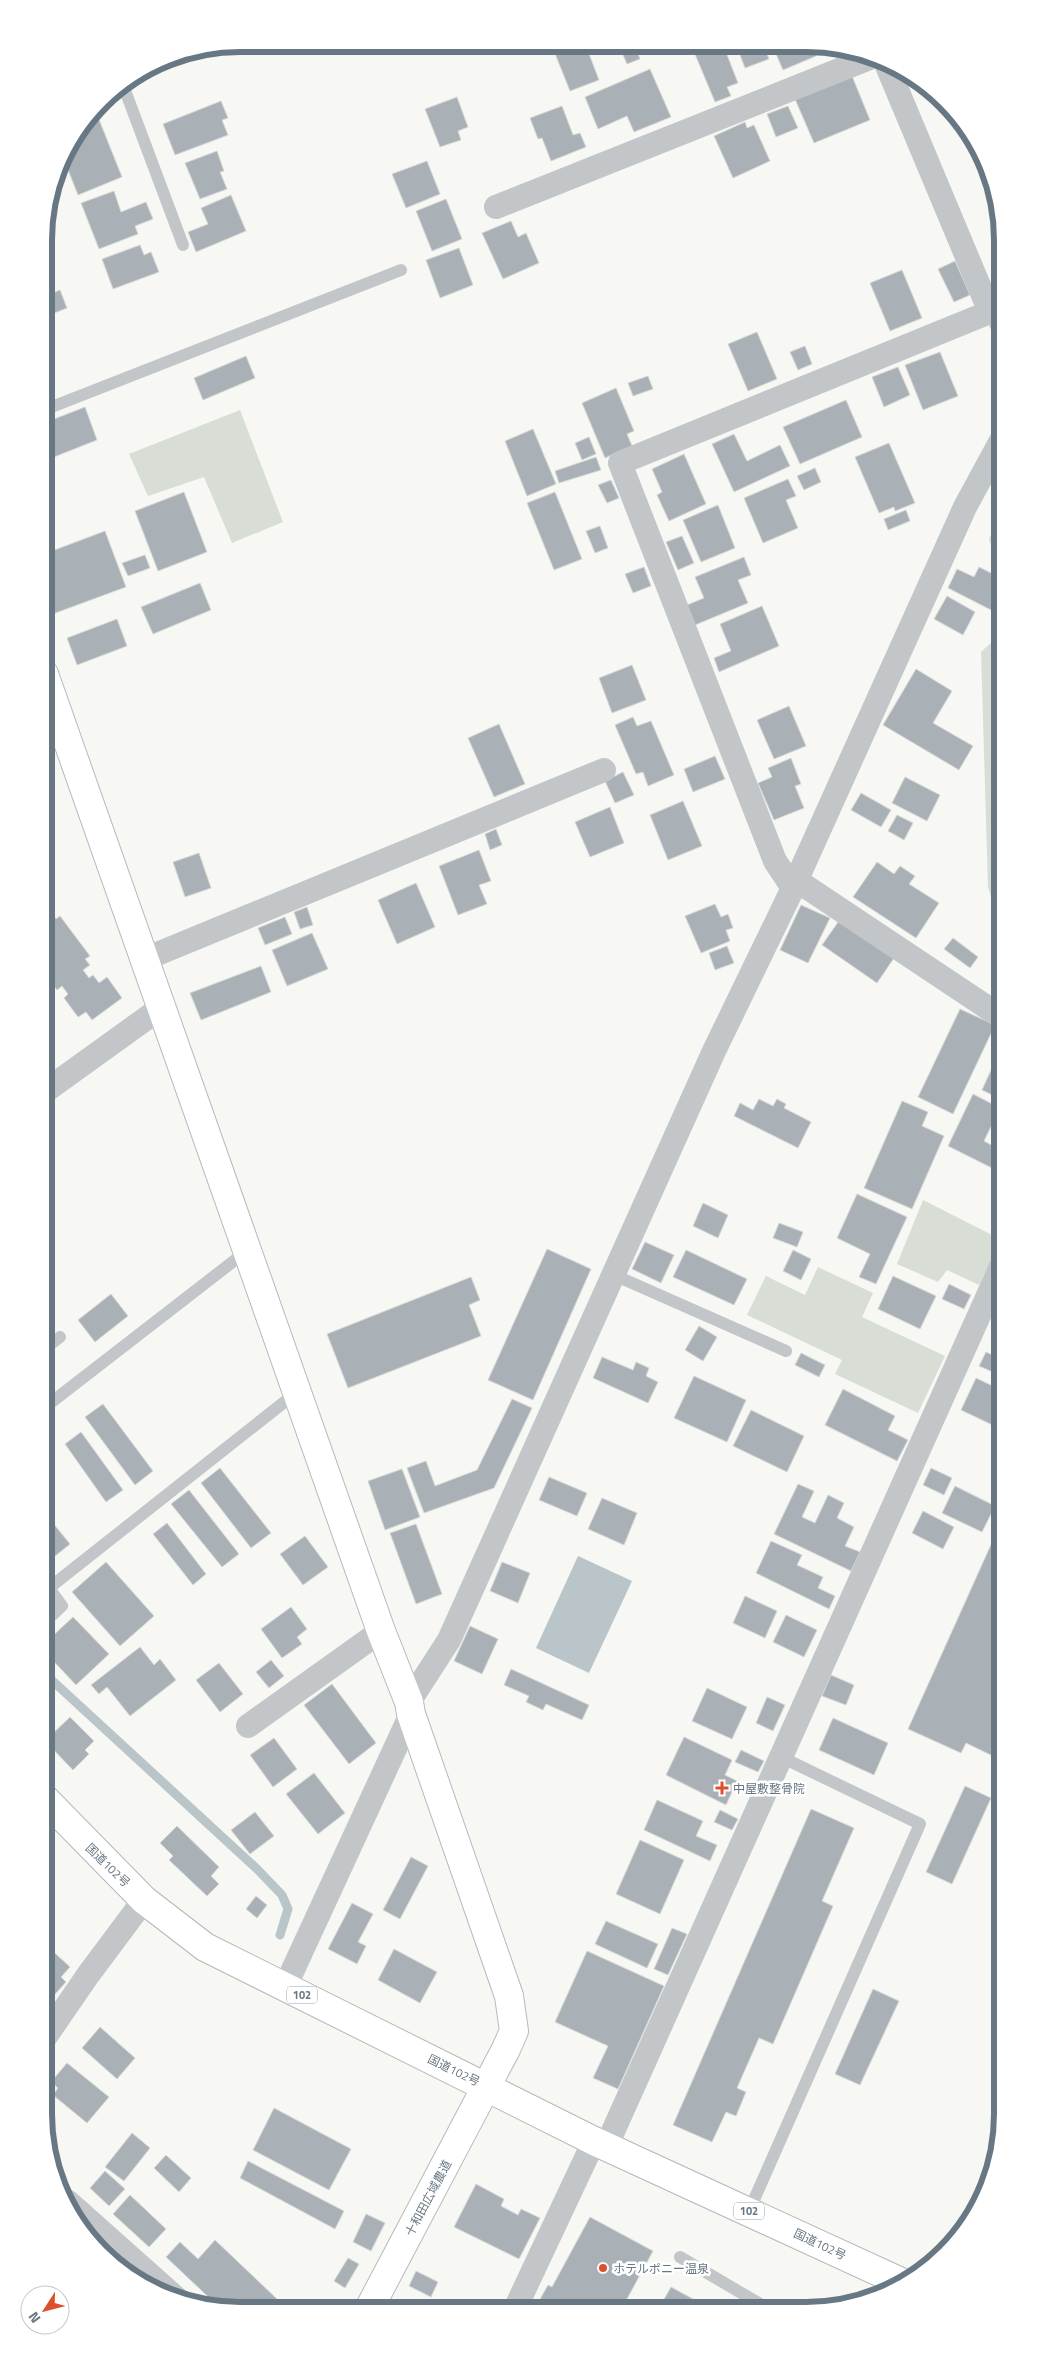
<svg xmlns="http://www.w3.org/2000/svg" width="1047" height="2355" viewBox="0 0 1047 2355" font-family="'Titillium Web','Noto Sans JP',sans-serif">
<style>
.green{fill:#d8ded5}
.water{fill:#b9c5c8}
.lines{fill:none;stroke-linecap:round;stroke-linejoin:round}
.stream{stroke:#b9c5c8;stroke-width:9}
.building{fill:#a9b1b6;stroke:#d8d8d6}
.secondary-casing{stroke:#b5babe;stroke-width:30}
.highway-casing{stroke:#b5b9bb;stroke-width:30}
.lane{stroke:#c2c6c9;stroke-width:12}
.street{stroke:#c2c6c9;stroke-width:24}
.secondary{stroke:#fff;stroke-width:28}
.highway{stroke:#fff;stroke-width:28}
.poi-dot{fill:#dd502e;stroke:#fff;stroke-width:2}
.labels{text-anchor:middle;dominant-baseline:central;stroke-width:5;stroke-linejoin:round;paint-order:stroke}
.shield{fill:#fff;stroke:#95a0a9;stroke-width:1}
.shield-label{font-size:11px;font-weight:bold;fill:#677884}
.poi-label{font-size:12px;fill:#677884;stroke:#fff;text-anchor:start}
.street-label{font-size:12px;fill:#677884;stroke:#fff}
.rim{fill:none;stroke:#677884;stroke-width:6}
</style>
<rect width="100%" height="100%" fill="#f7f7f4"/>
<g class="green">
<polygon points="240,410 283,522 232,543 204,477 148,496 129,454"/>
<polygon points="1003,508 1003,562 995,557 989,539"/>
<polygon points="1003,632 1003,937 988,887 981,652"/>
<polygon points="923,1200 1002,1240 979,1285 947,1270 938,1282 897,1264"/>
<polygon points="818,1267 873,1293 862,1317 945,1356 918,1413 835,1374 842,1360 747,1315 766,1276 805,1295"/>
</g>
<polygon class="water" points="578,1556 632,1581 589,1673 536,1648"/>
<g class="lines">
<polyline class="stream" points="44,1673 257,1869 282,1895 288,1909 280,1935"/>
</g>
<g class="building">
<polygon points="552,46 586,46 599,80 570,91"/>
<polygon points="619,46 635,46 640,59 627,64"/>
<polygon points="692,47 724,47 738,83 727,87 731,96 715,102"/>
<polygon points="737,47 764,47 769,59 745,68"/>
<polygon points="773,47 812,47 816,56 783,70"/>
<polygon points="823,47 844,47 826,55"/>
<polygon points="650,69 671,117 634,132 627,116 598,129 585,97"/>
<polygon points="852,76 870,120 814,143 795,99"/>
<polygon points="457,97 468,127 458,131 461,140 440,147 425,109"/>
<polygon points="221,101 228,118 222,120 228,135 175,155 163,124"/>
<polygon points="562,106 573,135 580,133 586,147 551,161 542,138 538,139 530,118"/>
<polygon points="788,106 798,128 776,137 767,114"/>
<polygon points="96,112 122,177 78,195 63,157"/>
<polygon points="745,122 747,128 754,125 770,161 733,178 714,136"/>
<polygon points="217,151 224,171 220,172 227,189 200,199 185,163"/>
<polygon points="427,161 440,194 406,208 392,174"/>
<polygon points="114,191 121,212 146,202 153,219 135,226 138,234 99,249 81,203"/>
<polygon points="231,195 246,231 196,252 188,232 208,224 201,208"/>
<polygon points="446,199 462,239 432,251 416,211"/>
<polygon points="511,221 518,237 526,233 539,263 503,279 482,233"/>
<polygon points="140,245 144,255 151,252 159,272 113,289 102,259"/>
<polygon points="459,248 473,285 440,298 426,260"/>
<polygon points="955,261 970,295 954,302 938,269"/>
<polygon points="902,270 922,318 890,331 870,283"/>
<polygon points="48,276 55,292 60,290 67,308 44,317 44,277"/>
<polygon points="757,332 777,379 748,391 728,344"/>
<polygon points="805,346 812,364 798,370 790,352"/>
<polygon points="940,352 958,396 923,410 905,365"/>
<polygon points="246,356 255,378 203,400 194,378"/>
<polygon points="898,367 910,395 884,407 872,377"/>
<polygon points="648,376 653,389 633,396 628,383"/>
<polygon points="616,388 634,431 627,434 632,446 605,458 582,403"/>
<polygon points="846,400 862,437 800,464 783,427"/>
<polygon points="85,407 97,440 44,461 44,423"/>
<polygon points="533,429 556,484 527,496 505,441"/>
<polygon points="734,434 747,461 780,445 790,466 734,492 712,444"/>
<polygon points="589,437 596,454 582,460 575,443"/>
<polygon points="889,443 915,503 895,511 894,507 879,513 855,457"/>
<polygon points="684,454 706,504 669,521 657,495 662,492 652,469"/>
<polygon points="596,457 601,470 559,483 555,471"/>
<polygon points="815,468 821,482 804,490 797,476"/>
<polygon points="788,479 796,496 786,500 798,528 763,543 744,498"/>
<polygon points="611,480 619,498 607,503 598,485"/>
<polygon points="184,492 207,552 158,571 135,511"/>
<polygon points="555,492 582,559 554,570 527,503"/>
<polygon points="718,505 735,548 701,562 683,520"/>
<polygon points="906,510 910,521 888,530 884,519"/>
<polygon points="600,526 608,548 595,553 586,531"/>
<polygon points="105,531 126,587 50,615 44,599 44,554"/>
<polygon points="682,536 694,563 678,570 666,542"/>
<polygon points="145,555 150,568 128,576 122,563"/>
<polygon points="744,557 751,575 738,580 748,603 695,625 687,605 704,598 695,577"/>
<polygon points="644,567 651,586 633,593 625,574"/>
<polygon points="979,567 1003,579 1003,601 997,613 948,588 957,569 974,577"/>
<polygon points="200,583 211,610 153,634 141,607"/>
<polygon points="947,596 975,612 963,635 934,619"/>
<polygon points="762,606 779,646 719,672 714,658 731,651 720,624"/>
<polygon points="117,619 127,646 77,665 67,638"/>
<polygon points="632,665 646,700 612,713 599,678"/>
<polygon points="916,669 952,691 933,723 973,746 959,770 883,725"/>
<polygon points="789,706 806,746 774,759 757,720"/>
<polygon points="633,717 637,726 651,721 674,775 648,786 643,772 636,774 615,725"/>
<polygon points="499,724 525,784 494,797 468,738"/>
<polygon points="715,756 725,779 693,792 684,769"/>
<polygon points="791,758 801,784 795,786 804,808 774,820 758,783 772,777 768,768"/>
<polygon points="623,772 634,795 615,803 605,781"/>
<polygon points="905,777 940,795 927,821 892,803"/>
<polygon points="861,793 891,810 881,827 851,810"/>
<polygon points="683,801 702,846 668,860 650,815"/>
<polygon points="610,807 624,843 590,857 575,822"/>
<polygon points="897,815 913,823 904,840 888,831"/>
<polygon points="496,829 502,845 490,850 485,834"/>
<polygon points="479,850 491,881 479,885 487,904 458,915 439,866"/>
<polygon points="199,853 211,888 185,897 173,862"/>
<polygon points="877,862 894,874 900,866 915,876 909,884 939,903 916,938 853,897"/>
<polygon points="416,883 435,927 397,944 378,900"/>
<polygon points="715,904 721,917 728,914 733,928 726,930 730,941 701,953 685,916"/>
<polygon points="801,905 830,918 808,963 780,950"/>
<polygon points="307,907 313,925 300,929 294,912"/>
<polygon points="52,913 56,919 60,916 90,956 85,959 90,965 83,970 89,978 93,975 99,983 107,977 122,998 92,1020 86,1012 78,1017 64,998 68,994 62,986 57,990 44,974 44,965 49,961 44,954 44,918"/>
<polygon points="285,917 292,934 265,945 258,928"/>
<polygon points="841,918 896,955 877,983 822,945"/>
<polygon points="312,933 328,969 287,986 272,950"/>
<polygon points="953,938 978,957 970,968 944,949"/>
<polygon points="727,946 734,963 715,970 709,953"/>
<polygon points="261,966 271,992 201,1020 190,993"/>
<polygon points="960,1009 995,1025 953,1114 918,1097"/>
<polygon points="996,1059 1003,1062 1003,1100 982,1090"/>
<polygon points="973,1094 1000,1108 984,1141 1002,1151 994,1169 948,1146"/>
<polygon points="759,1099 773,1106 777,1099 786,1104 784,1108 811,1122 798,1148 734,1116 740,1103 753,1110"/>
<polygon points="902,1101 928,1112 922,1126 944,1136 912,1209 864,1188"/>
<polygon points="857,1194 907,1217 876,1284 859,1277 870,1254 837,1238"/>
<polygon points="703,1203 728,1215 718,1238 693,1226"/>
<polygon points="779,1223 803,1232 797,1247 773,1238"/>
<polygon points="645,1242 674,1255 661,1283 632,1269"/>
<polygon points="547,1249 591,1269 533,1400 488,1380"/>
<polygon points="686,1250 747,1279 734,1305 673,1277"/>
<polygon points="793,1250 811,1259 801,1280 783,1271"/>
<polygon points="893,1276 936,1296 920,1329 878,1309"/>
<polygon points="471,1277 480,1300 469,1305 481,1336 348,1388 327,1334"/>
<polygon points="949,1284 971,1295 964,1309 942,1299"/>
<polygon points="111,1294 128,1316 95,1342 78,1320"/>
<polygon points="699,1326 717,1337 703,1361 685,1350"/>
<polygon points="986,1352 1001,1359 995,1373 979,1366"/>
<polygon points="801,1353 825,1365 819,1377 795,1365"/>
<polygon points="602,1357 633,1370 636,1362 649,1368 646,1376 658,1382 648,1403 593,1378"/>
<polygon points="694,1376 746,1400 727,1442 674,1418"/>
<polygon points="976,1378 1003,1391 1003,1430 961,1410"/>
<polygon points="843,1389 895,1416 888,1430 908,1440 897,1461 825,1425"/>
<polygon points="512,1399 532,1408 494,1488 424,1513 407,1468 426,1461 435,1486 477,1470"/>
<polygon points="103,1404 153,1471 135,1485 85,1417"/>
<polygon points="751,1410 804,1436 787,1472 733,1446"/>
<polygon points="81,1432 123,1490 106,1502 65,1444"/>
<polygon points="220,1468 271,1533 251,1548 201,1483"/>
<polygon points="931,1468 952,1478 944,1495 923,1485"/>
<polygon points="402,1469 420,1517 385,1530 368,1481"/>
<polygon points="549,1477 587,1493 577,1516 539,1500"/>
<polygon points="798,1484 814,1491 802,1517 815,1523 828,1495 844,1503 837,1518 854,1527 845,1546 860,1552 851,1571 774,1534"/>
<polygon points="955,1486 995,1506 982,1532 942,1513"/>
<polygon points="189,1490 239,1554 222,1567 171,1504"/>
<polygon points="602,1498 637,1513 624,1545 588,1529"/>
<polygon points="923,1511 954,1527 943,1549 912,1533"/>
<polygon points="44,1512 70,1544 44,1565"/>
<polygon points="1003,1518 1003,1746 997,1758 966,1743 961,1753 908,1729"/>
<polygon points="167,1523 206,1574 193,1585 153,1534"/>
<polygon points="416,1524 442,1594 416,1604 390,1533"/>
<polygon points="305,1536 328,1567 303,1585 280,1554"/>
<polygon points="771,1541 802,1555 797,1565 823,1577 818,1588 835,1596 829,1609 756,1573"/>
<polygon points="106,1562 154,1616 120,1646 72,1592"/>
<polygon points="502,1562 530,1573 518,1603 490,1591"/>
<polygon points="745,1596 777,1611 765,1638 733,1623"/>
<polygon points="291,1607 307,1629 297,1637 302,1644 282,1658 261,1629"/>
<polygon points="786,1615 817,1630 804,1657 773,1642"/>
<polygon points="73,1617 109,1654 76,1685 44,1651 44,1644"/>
<polygon points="470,1626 498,1639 482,1674 454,1661"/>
<polygon points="140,1647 154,1665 160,1659 176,1680 130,1716 107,1687 99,1694 91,1685"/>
<polygon points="271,1660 284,1676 269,1688 256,1672"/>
<polygon points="219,1663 243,1694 220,1712 196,1680"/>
<polygon points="511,1669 589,1705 582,1720 546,1704 543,1710 526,1702 529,1696 504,1685"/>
<polygon points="831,1675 854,1685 846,1705 822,1696"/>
<polygon points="332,1684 376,1743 349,1764 304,1705"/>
<polygon points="707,1688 747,1707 732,1739 692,1721"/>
<polygon points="767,1697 785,1705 773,1731 756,1723"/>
<polygon points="70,1717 94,1741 85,1750 89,1754 73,1770 45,1741"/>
<polygon points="833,1718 888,1743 874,1775 819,1750"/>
<polygon points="684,1737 732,1760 725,1775 737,1781 726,1805 666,1775"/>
<polygon points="274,1738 297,1769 273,1787 250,1755"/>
<polygon points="741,1750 764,1761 758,1772 735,1762"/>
<polygon points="314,1773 345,1813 318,1834 286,1794"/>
<polygon points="965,1786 991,1798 952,1884 926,1872"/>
<polygon points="657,1800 703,1821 696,1836 717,1845 710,1861 644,1830"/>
<polygon points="811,1809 854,1828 822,1901 833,1906 773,2044 759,2038 737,2088 746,2092 736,2116 726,2112 712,2142 673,2125"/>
<polygon points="720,1810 738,1819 732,1830 714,1822"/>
<polygon points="255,1812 274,1836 250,1854 231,1830"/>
<polygon points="177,1826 219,1867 211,1876 219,1884 207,1896 169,1860 173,1856 160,1843"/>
<polygon points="640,1840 684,1860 660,1914 616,1894"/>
<polygon points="411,1857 428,1866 400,1919 383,1910"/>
<polygon points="256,1896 267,1905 257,1918 246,1909"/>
<polygon points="352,1903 373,1914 358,1942 366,1946 357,1964 328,1949"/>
<polygon points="606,1921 658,1944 647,1968 595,1944"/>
<polygon points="672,1928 687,1934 668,1975 654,1969"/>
<polygon points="44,1943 70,1967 61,1977 66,1982 48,2002 44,1998"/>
<polygon points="394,1949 437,1972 420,2003 378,1980"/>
<polygon points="587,1951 664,1986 618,2089 593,2078 608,2046 555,2022"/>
<polygon points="873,1989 899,2001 860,2085 835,2074"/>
<polygon points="100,2027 135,2058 117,2079 82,2048"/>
<polygon points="67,2063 109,2097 87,2123 53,2095 58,2088 51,2082"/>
<polygon points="274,2108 351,2149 329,2190 253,2150"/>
<polygon points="132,2133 150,2148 124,2181 105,2167"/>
<polygon points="166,2155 191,2178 179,2192 154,2168"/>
<polygon points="248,2161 344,2211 335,2229 240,2178"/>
<polygon points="105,2171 125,2189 109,2206 90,2188"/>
<polygon points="476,2184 504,2199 501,2206 518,2215 521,2209 540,2218 519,2259 454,2227"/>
<polygon points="130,2195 166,2229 149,2247 113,2214"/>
<polygon points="366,2214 385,2223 371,2251 353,2242"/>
<polygon points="590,2217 653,2251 621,2310 541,2310 544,2304 539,2301 548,2285 552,2287"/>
<polygon points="215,2240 277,2299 268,2308 220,2308 166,2257 180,2242 198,2259"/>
<polygon points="348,2258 359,2264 345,2288 334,2281"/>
<polygon points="416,2271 438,2282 431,2297 409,2286"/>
<polygon points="671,2287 715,2311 658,2310"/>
</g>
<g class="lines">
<defs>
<polyline id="secondary" points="44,674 381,1631 409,1702 411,1714 509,1996 514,2031 506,2049 369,2309"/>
<polyline id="highway" points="44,1798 144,1900 205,1947 594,2141 903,2283"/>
</defs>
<use href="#secondary" class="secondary-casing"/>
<use href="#highway" class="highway-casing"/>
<g class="lane">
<polyline points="123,85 183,245"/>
<polyline points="990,312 1003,342"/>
<polyline points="44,410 401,270"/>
<polyline points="44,1066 56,1083"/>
<polyline points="614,1275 786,1351"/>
<polyline points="44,1349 60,1337"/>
<polyline points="44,1408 248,1250"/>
<polyline points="44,1623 62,1606 49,1588 297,1392"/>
<polyline points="749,2211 920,1824 781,1757"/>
<polyline points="680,2257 772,2311"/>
</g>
<g class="street">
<polyline points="496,207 872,57"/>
<polyline points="796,880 1003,1018"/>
<polyline points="793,888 775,861 620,463 990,312 885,61"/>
<polyline points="145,959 604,770"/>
<polyline points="44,1092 162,1007"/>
<polyline points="409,1702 449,1640 714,1051 793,888 965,507 1003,437"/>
<polyline points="248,1726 381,1631"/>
<polyline points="285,1987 411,1714"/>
<polyline points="44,2039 88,1975 144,1900"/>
<polyline points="606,2147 1003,1262"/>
<polyline points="67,2201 176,2298"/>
<polyline points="515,2309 594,2141"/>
</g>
<use href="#secondary" class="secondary"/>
<use href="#highway" class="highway"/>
</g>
<g class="poi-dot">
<path d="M719.5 1780.5h5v5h5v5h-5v5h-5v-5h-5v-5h5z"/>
<circle cx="603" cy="2268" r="5"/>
</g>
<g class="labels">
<g class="shield">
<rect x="287" y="1986.5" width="30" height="17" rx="4"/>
<rect x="734" y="2202.5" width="30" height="17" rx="4"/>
</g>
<g class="shield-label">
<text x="302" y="1995">102</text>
<text x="749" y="2211">102</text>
</g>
<g class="poi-label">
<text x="733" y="1788">中屋敷整骨院</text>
<text x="613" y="2268">ホテルポニー温泉</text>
</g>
<g class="street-label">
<text transform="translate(108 1865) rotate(44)">国道102号</text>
<text transform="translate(454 2070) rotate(26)">国道102号</text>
<text transform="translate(428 2198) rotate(-62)">十和田広域農道</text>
<text transform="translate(820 2244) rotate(25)">国道102号</text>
</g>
</g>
<path d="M0 0H1047V2355H0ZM240 52H806A188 188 0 0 1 994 240V2114A188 188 0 0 1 806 2302H240A188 188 0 0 1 52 2114V240A188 188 0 0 1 240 52Z" fill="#fff" fill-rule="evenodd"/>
<path class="rim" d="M240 52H806A188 188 0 0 1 994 240V2114A188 188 0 0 1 806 2302H240A188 188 0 0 1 52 2114V240A188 188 0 0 1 240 52Z"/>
<g transform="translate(45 2310) rotate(234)"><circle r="24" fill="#ffffff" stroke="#c2c9ce"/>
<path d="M0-4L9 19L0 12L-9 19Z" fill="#dd502e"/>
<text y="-8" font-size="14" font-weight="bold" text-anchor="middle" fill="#677884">N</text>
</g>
</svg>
